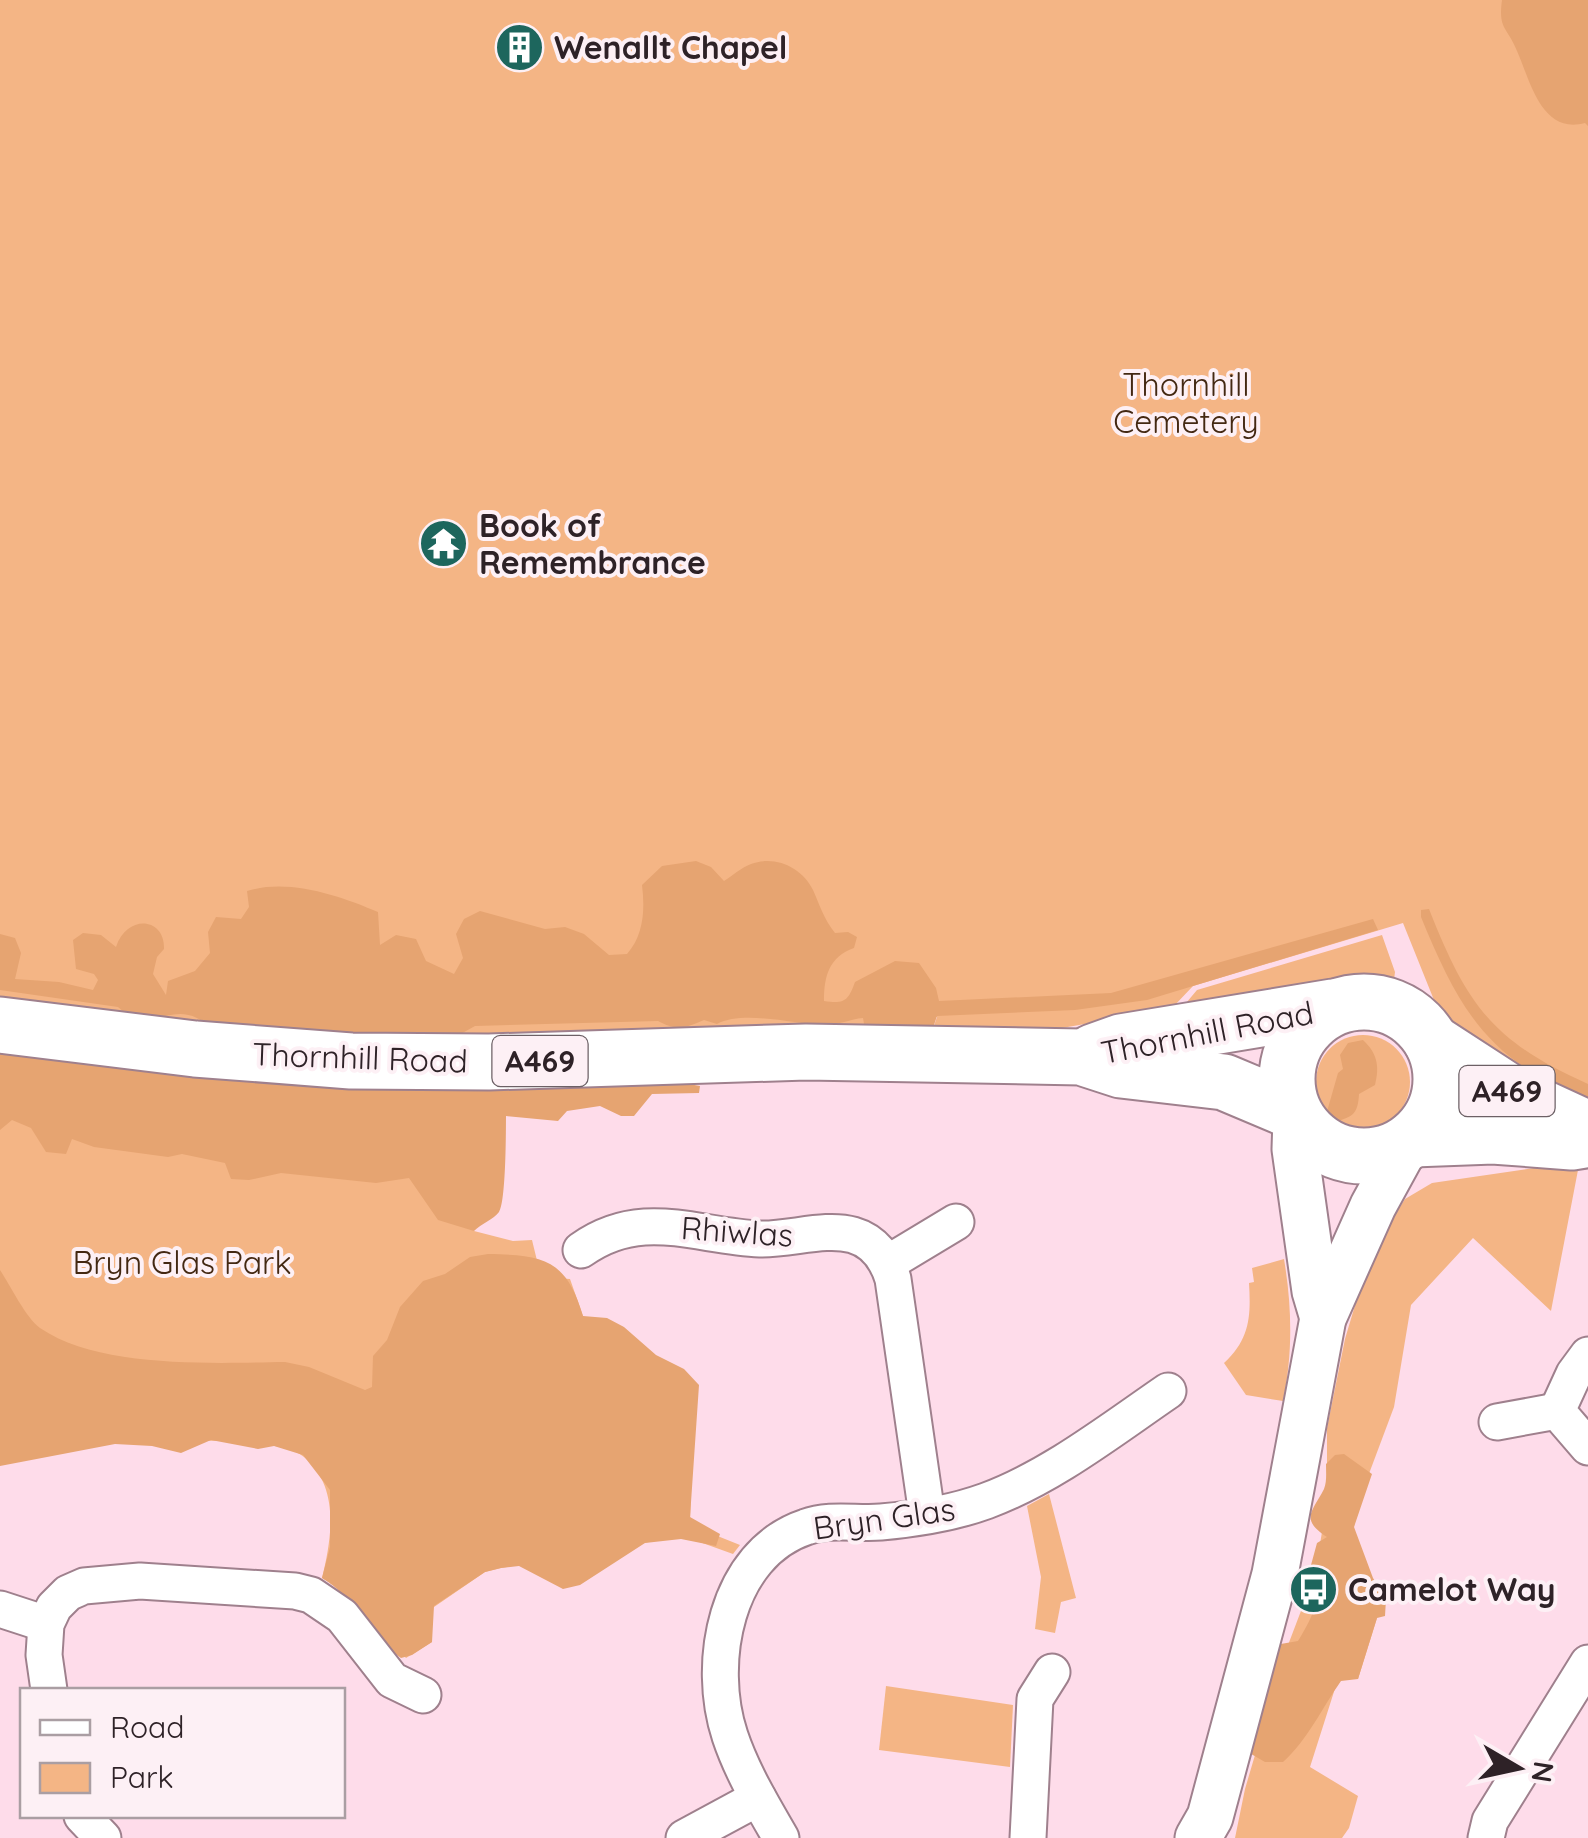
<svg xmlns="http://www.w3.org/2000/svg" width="1588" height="1838" viewBox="0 0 1588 1838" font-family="Quicksand,sans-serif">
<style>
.green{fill:#f4b585}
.forest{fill:#e6a471}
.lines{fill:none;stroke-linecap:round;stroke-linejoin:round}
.minor-casing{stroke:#9f808d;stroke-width:39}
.tertiary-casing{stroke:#9f808d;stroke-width:49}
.primary-casing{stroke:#9f808d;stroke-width:59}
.minor{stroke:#fff;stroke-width:35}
.tertiary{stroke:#fff;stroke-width:45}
.primary{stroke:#fff;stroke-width:55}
.labels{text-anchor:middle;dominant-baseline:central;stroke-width:8;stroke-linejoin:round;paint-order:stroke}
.shield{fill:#fdf0f5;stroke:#6c6065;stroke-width:2.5}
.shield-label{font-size:30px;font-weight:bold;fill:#2e2227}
.poi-label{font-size:32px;font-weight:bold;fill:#2e2227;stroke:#fdf0f5;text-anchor:start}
.park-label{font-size:32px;fill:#432812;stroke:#fdf0f5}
.street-label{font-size:32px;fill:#2e2227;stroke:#fdf0f5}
</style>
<rect width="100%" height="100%" fill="#fedcea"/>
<g class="green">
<polygon points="0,0 1523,0 1588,72 1588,1117 1473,1052 1440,1015 1403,923 1193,986 1174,1006 1119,1018 1062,1028 930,1037 937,1017 865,1018 866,1035 448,1041 472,1026 195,1016 202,1020 205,1034 0,1008"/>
<polygon points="1382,935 1395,972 1394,980 1367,976 1335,981 1176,1015 1197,990"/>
<circle cx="1363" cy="1082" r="47"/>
<path d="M0,1058L348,1094L474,1231L513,1241L532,1240L541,1277L570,1279L583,1316L694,1385L690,1525L740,1545L733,1554L683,1536L501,1568L485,1572L418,1618L432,1642L406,1658L348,1594L322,1578C332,1537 340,1487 304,1457C269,1426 53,1448 0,1452Z"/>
<polygon points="1554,1165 1578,1170 1551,1311 1473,1238 1411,1305 1394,1407 1355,1511 1353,1546 1377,1618 1358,1679 1339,1676 1310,1767 1358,1796 1349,1828 1342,1838 1235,1838 1245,1789 1285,1653 1315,1574 1327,1502 1327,1428 1345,1339 1356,1302 1393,1218 1405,1199 1432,1183"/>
<path d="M1284,1259C1292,1307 1293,1353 1283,1401L1246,1395L1224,1363C1250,1339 1251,1316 1249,1283L1254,1282L1252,1268Z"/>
<polygon points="1049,1494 1076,1598 1061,1602 1055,1633 1035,1629 1041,1577 1027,1506"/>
<polygon points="886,1686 1013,1705 1010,1767 879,1750"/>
</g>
<g class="forest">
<path d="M1502,0H1588V126L1585,123C1541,135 1530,80 1517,51C1507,26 1498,30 1502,0Z"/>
<path d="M696,861L711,867L724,881C732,876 742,867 751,864C776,855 802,868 813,890C820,906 824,919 835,933L848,932L857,937L854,948C829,957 824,976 824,1001C845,1004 848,1001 855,982L895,961L919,963L936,988L939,1001L1111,993L1373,919L1378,930L1147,1000L1075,1010L937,1016L930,1037L866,1035L863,1018C850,1019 836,1026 823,1025C794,1024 743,1010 717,1024L704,1020C686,1028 676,1031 658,1021L475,1026L448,1041L700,1086L699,1093L652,1094L634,1116H621L600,1106L567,1111L558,1121L506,1116C506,1133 506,1202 499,1212C494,1219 481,1224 474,1231L438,1220L409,1178L376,1183L281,1173L249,1180L231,1179L225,1163L182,1154L168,1157L94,1147L72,1139L66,1154L46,1152L31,1128L12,1120L0,1130V1042L205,1039L202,1021C171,1000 150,1036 118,1007L0,990V934L15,938L21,953L15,979L59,982L93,990L98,980L94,974L76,969L73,940L83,933L101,935L116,947C127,914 165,917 164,949L157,957L153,974L166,995L168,981L195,971L210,953L208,932L216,917L241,919L249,907L247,891C289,878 340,896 378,912L380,945L396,935L416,939L426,961L454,974L463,958L456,934L464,919L480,911L545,929L565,927L584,934L609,955L627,954C644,935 645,909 642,885L662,866Z"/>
<path d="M1429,909C1467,1005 1492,1041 1588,1084V1100C1489,1061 1460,1012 1421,917V910Z"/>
<path d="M1363,1040C1377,1053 1380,1066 1375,1085L1359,1094C1358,1114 1353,1117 1334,1122L1326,1115L1338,1073L1343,1069L1340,1055L1348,1043Z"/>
<path d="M488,1254C544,1255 566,1259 583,1316L607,1318L624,1327L656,1355L684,1369L699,1385L690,1517L720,1534L716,1546L681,1539L645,1543L580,1585L563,1589L519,1566L501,1568L485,1572L434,1606L432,1642L412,1655L401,1658C369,1636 355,1597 322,1578L330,1547V1490L303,1455L274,1446L258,1449L211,1440L181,1453L152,1446L115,1444L0,1466V1270C10,1285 26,1318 40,1328C100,1369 215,1363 285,1362L309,1367L365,1390L372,1387L373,1356L387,1340L400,1307L423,1281L445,1274L470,1257Z"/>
<path d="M1344,1454L1372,1474L1354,1527L1373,1578L1386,1599L1385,1616L1377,1618L1358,1679L1341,1681C1322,1708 1307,1741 1283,1762H1265L1246,1751L1275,1645L1298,1641C1311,1620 1328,1589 1311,1565L1317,1543L1327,1537C1299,1519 1313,1511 1324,1489C1327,1481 1326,1473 1326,1464L1335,1455Z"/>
</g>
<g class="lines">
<defs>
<g id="minor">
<path d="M581,1250C641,1207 695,1236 760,1239C790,1240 825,1227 853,1235C874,1241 887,1259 893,1279L927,1515"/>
<polyline points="888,1263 956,1222"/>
<polyline points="1588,1355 1574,1374 1557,1411 1588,1447"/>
<polyline points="1497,1422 1557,1411"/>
<polyline points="0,1609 46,1624"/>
<polyline points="49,1690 44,1655 46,1624 54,1607 68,1593 84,1586 140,1581 295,1591 311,1595 342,1616 392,1680 423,1695"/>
<polyline points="82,1816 103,1838"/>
<polyline points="684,1838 758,1798"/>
<path d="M781,1838C762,1805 742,1772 730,1736C706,1664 725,1554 806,1527C830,1518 856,1524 881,1522C916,1519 953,1513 986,1501C1051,1477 1111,1430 1168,1391"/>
<polyline points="1028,1838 1035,1699 1052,1672"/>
<polyline points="1486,1838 1490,1821 1588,1663"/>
</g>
<g id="tertiary">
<polyline points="1296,1118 1295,1149 1315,1291 1323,1318"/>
<polyline points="1198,1838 1210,1817 1275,1574 1323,1318 1373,1206 1408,1142"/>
</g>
<g id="primary">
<circle cx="1364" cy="1079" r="77"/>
<polyline points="0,1025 195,1049 351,1061 489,1062 806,1052 1081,1057 1121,1070 1224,1082 1293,1111"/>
<polyline points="1432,1042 1512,1094 1588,1129"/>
<polyline points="1093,1052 1121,1042 1333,1007"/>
<polyline points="1413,1139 1493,1136 1572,1142 1585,1140"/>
</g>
</defs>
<use href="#minor" class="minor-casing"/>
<use href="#tertiary" class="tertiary-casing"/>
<use href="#primary" class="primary-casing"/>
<use href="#minor" class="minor"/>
<use href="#tertiary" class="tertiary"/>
<use href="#primary" class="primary"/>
</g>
<defs>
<symbol id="building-disc" viewBox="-11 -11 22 22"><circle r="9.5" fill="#1d665d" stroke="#fdf0f5"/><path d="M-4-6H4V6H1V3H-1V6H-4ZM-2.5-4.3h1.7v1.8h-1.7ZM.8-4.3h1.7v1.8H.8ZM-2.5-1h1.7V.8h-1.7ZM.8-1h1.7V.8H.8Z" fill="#fff"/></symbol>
<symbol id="temple-disc" viewBox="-11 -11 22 22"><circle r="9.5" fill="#1d665d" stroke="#fdf0f5"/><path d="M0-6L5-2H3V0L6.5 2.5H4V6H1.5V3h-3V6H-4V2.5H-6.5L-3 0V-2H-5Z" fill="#fff"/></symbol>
<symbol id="bus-disc" viewBox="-11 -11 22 22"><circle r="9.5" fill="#1d665d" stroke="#fdf0f5"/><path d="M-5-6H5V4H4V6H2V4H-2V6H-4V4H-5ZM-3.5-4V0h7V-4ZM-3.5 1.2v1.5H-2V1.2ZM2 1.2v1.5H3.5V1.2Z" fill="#fff"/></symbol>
</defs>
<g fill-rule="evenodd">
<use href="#building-disc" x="492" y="20" width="55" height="55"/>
<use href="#temple-disc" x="416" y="516" width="55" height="55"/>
<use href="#bus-disc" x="1286" y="1562" width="55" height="55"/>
</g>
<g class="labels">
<g class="shield">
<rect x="492.5" y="1036" width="95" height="50" rx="8"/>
<rect x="1459.5" y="1066" width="95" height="50" rx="8"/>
</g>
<g class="shield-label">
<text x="540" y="1061">A469</text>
<text x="1507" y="1091">A469</text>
</g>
<g class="poi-label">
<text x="554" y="47">Wenallt Chapel</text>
<text x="479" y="525">Book of<tspan x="479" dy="37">Remembrance</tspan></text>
<text x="1348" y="1589">Camelot Way</text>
</g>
<g class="park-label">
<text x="1186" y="384">Thornhill<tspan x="1186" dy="37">Cemetery</tspan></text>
<text x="182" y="1262">Bryn Glas Park</text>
</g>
<g class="street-label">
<text transform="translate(1207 1032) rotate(-11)">Thornhill Road</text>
<text transform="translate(360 1057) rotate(2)">Thornhill Road</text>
<text transform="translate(737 1231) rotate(4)">Rhiwlas</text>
<text transform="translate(884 1518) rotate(-8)">Bryn Glas</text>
</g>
</g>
<rect x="20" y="1688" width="325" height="130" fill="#fdf0f5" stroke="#aa9ea3" stroke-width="2.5"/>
<rect x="40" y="1720" width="50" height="15" fill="#ffffff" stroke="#aa9ea3" stroke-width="2.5"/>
<text x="110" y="1738" font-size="30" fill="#2e2227">Road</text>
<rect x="40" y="1763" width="50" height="30" fill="#f4b585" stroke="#aa9ea3" stroke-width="2.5"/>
<text x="110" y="1788" font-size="30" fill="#2e2227">Park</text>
<g transform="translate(1518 1768) rotate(99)" stroke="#fdf0f5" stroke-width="8" paint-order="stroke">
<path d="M0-8L18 38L0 25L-18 38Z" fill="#2e2227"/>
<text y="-15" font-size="28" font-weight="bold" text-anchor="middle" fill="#2e2227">N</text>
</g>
</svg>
